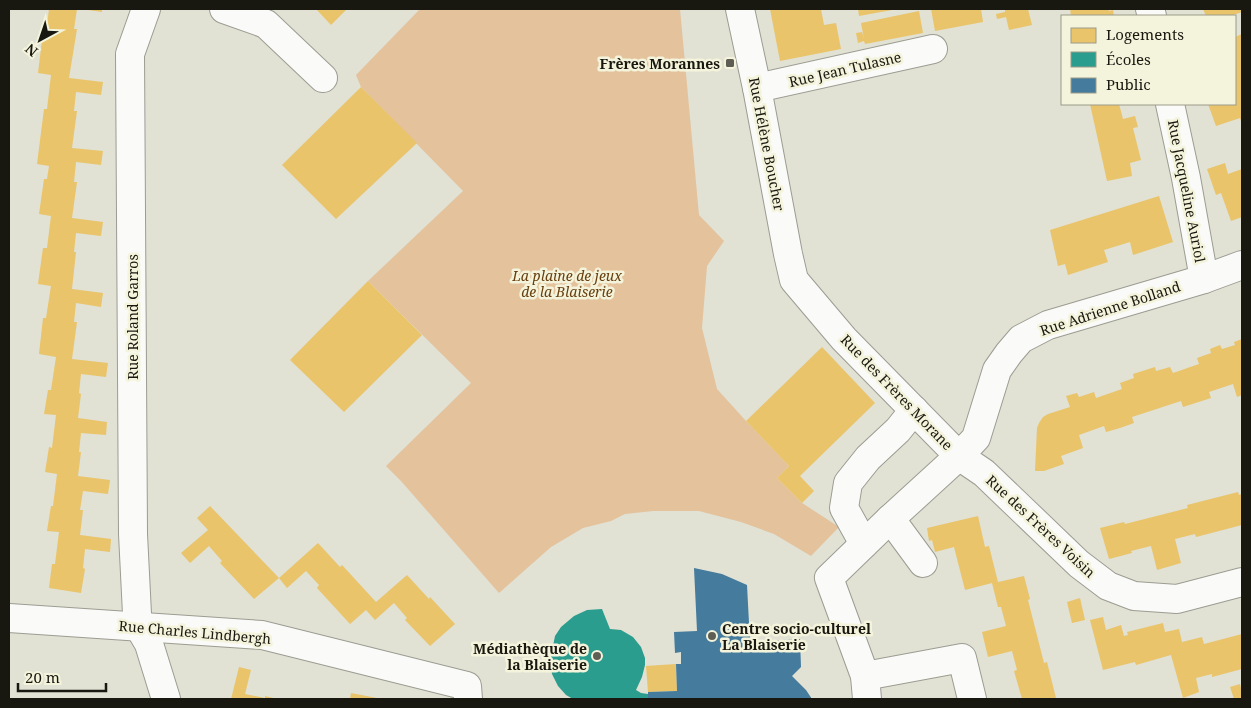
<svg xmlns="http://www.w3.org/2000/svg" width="1251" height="708" viewBox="0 0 1251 708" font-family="'Noto Serif',serif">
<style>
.green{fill:#e3c29c}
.homes{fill:#e9c46a}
.schools{fill:#2a9d8f}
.public{fill:#457b9d}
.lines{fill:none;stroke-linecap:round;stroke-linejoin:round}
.minor-casing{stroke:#9c9c92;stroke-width:30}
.minor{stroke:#fafaf9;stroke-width:28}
.poi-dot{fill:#5f5e55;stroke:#f4f3db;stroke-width:2}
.labels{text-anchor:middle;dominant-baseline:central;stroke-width:5;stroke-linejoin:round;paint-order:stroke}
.poi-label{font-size:14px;font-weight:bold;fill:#191810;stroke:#f4f3db;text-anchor:end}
.street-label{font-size:14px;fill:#191810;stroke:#f4f3db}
.park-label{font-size:14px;font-style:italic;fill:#684010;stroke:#f4f3db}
</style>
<rect width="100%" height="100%" fill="#e1e1d4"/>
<polygon class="green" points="420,9 680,9 699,215 724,241 707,266 702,328 717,389 746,421 789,466 777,478 802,503 839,527 811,556 774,534 741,522 699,511 653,511 625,514 611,521 583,528 551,547 499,593 401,481 386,466 471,383 368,281 463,191 361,87 356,75"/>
<g class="homes">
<polygon points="49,9 77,9 74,29 77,29 69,78 103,82 101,95 76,92 74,111 77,111 72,148 103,151 101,165 76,162 74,182 77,182 72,218 103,222 101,236 76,233 74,252 76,252 72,289 103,293 101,307 76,303 74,322 77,322 72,359 108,363 106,377 81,374 79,393 81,394 78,418 107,422 106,435 81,433 79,452 81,452 78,476 110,480 108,494 83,491 80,510 83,510 80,535 111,539 110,552 85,549 83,568 85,569 81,593 49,588 52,564 55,564 59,532 47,531 51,506 53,506 57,474 45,472 49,447 52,448 56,415 44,414 48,390 51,390 56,357 39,354 43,318 46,318 51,286 38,284 43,248 47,248 51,216 39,214 44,179 47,179 49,166 37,164 44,109 47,109 51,75 38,73 44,24 47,25"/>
<polygon points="89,9 102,9 102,12 88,10"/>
<polygon points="316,9 347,9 331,25"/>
<polygon points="770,9 821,9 824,25 836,23 841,49 780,61"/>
<polygon points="858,9 892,9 892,10 859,16"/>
<polygon points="931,9 981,9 983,22 935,31"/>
<polygon points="1005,9 1028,9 1032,25 1009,30 1006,17 997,19 996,14 1005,12"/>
<polygon points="1070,9 1108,9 1109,11 1113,10 1114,16 1071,16"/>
<polygon points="1203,9 1242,9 1242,12 1230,16 1206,16"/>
<polygon points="919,11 923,33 865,44 864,41 858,43 856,33 862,32 864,39 861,23"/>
<polygon points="1242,34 1242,90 1241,90 1242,94 1242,124 1240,118 1216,126 1208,104 1235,104 1235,37"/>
<polygon points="361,87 417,143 336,219 282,165"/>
<polygon points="1090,104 1119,104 1123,119 1135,116 1138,127 1133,128 1141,160 1130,163 1132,176 1107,181"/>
<polygon points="1225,163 1228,174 1242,169 1242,217 1231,221 1221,193 1216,195 1207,169"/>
<polygon points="1159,196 1173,242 1133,255 1130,242 1104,250 1108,262 1068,275 1065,264 1058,266 1050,230"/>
<polygon points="368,281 422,335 344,412 290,360"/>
<polygon points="1242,339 1242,395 1237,397 1233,384 1209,392 1211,398 1183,407 1181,401 1132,417 1134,423 1120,428 1106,432 1104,426 1079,435 1083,448 1061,456 1064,464 1044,471 1035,471 1037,428 1039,423 1043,417 1048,414 1070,407 1066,396 1077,393 1079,397 1094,392 1096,398 1122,389 1120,383 1134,378 1133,374 1155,367 1156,371 1170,367 1173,373 1199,364 1197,358 1211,353 1210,349 1220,345 1222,349 1235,345 1234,342"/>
<polygon points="822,347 875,403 800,476 814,491 802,503 777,478 789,466 746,421"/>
<polygon points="1238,492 1239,495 1242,494 1242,525 1196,537 1195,534 1175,539 1181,563 1157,570 1151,546 1131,551 1132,553 1109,559 1100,528 1124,522 1125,524 1188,508 1187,505"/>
<polygon points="210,506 279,578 318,543 340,567 342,565 376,602 407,575 429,599 430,597 455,624 430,646 405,620 407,618 394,603 375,620 366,610 350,624 317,588 319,585 306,571 287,588 279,578 254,599 220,563 222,561 209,546 190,563 181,553 208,530 197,518"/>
<polygon points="978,516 985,547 989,546 998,582 1024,576 1030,599 1028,600 1044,663 1047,662 1056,698 1050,699 1022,699 1014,671 1017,670 1012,651 988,657 982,632 1006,626 1001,607 998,607 992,583 965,590 954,547 935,552 932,540 929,541 927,528"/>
<polygon points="1080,598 1085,620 1072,623 1067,602"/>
<polygon points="1103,617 1106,630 1121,625 1124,636 1128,635 1127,632 1163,623 1165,632 1179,629 1182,642 1202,637 1204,644 1242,634 1242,669 1212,677 1212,674 1196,678 1199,692 1183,698 1171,655 1136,665 1135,662 1103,670 1090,620"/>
<polygon points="676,664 677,691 648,692 646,666"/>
<polygon points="239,667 251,670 245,694 265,698 265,696 278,699 231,699"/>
<polygon points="1240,684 1242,693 1242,699 1234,699 1230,687"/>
<polygon points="351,693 377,698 377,699 350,699"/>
</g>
<polygon class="schools" points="602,609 610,629 621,630 633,637 641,647 645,658 645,665 642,677 636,690 641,693 648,694 648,699 573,699 566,695 558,686 552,674 550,661 555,636 561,627 574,616 587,610"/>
<polygon class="public" points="694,568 722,574 747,585 750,642 800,639 801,667 792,676 806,690 812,699 648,699 648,692 677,691 676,664 681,664 681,652 675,653 674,632 697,631"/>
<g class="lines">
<defs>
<g id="minor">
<polyline points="146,9 130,54 133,534 137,614 139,627 149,644 166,699"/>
<polyline points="224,9 266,24 323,78"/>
<polyline points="740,9 757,88 788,254 794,280 844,339 959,456 984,473 1079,564 1108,586 1134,596 1177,599 1242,582"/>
<polyline points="1150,9 1152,16"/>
<polyline points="757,88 933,49"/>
<polyline points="1170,104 1186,178 1204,279"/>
<polyline points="890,519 898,529 923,563"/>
<polyline points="864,544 844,508 848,483 868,458 898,430 914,410"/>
<polyline points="9,618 262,635 467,686 468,699"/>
<polyline points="865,676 962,658 972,699"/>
<polyline points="867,699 865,676 829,578 890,519 959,456 976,438 997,370 1009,353 1021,339 1048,325 1204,279 1242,265"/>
</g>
</defs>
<use href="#minor" class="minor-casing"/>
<use href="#minor" class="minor"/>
</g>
<g class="poi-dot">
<rect x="725" y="58" width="10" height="10" rx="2.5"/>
<circle cx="712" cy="636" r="5"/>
<circle cx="597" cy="656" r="5"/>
</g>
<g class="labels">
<g class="poi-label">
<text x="720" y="63">Frères Morannes</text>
<text x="722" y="628" text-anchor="start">Centre socio-culturel<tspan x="722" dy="16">La Blaiserie</tspan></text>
<text x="587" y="648">Médiathèque de<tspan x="587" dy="16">la Blaiserie</tspan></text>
</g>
<g class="street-label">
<text transform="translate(845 69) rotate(-13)">Rue Jean Tulasne</text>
<text transform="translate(767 144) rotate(79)">Rue Hélène Boucher</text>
<text transform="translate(1187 191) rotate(79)">Rue Jacqueline Auriol</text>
<text transform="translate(1110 308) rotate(-18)">Rue Adrienne Bolland</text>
<text transform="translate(132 317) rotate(-90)">Rue Roland Garros</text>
<text transform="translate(897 392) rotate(46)">Rue des Frères Morane</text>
<text transform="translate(1041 526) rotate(43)">Rue des Frères Voisin</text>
<text transform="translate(195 632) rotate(5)">Rue Charles Lindbergh</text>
</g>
<g class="park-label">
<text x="567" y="275">La plaine de jeux<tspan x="567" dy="16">de la Blaiserie</tspan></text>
</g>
</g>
<rect width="1251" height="708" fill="none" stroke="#191810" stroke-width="20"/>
<rect x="1061" y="15" width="175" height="90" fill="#f4f3db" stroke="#9c9b8a"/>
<rect x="1071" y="28" width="25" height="15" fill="#e9c46a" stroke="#9c9b8a"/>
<text x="1106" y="40" font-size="15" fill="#191810">Logements</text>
<rect x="1071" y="52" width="25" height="15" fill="#2a9d8f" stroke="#9c9b8a"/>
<text x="1106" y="65" font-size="15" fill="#191810">Écoles</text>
<rect x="1071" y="78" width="25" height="15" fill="#457b9d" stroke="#9c9b8a"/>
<text x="1106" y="90" font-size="15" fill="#191810">Public</text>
<g transform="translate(40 40) rotate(220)" stroke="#f4f3db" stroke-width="4" paint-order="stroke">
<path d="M0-4L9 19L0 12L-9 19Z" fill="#191810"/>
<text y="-8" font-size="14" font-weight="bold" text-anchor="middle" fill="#191810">N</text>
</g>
<path d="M18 683v8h88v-8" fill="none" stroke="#191810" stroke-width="2.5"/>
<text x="25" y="683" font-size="15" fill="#191810" stroke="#f4f3db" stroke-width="4" paint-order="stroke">20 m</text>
</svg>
